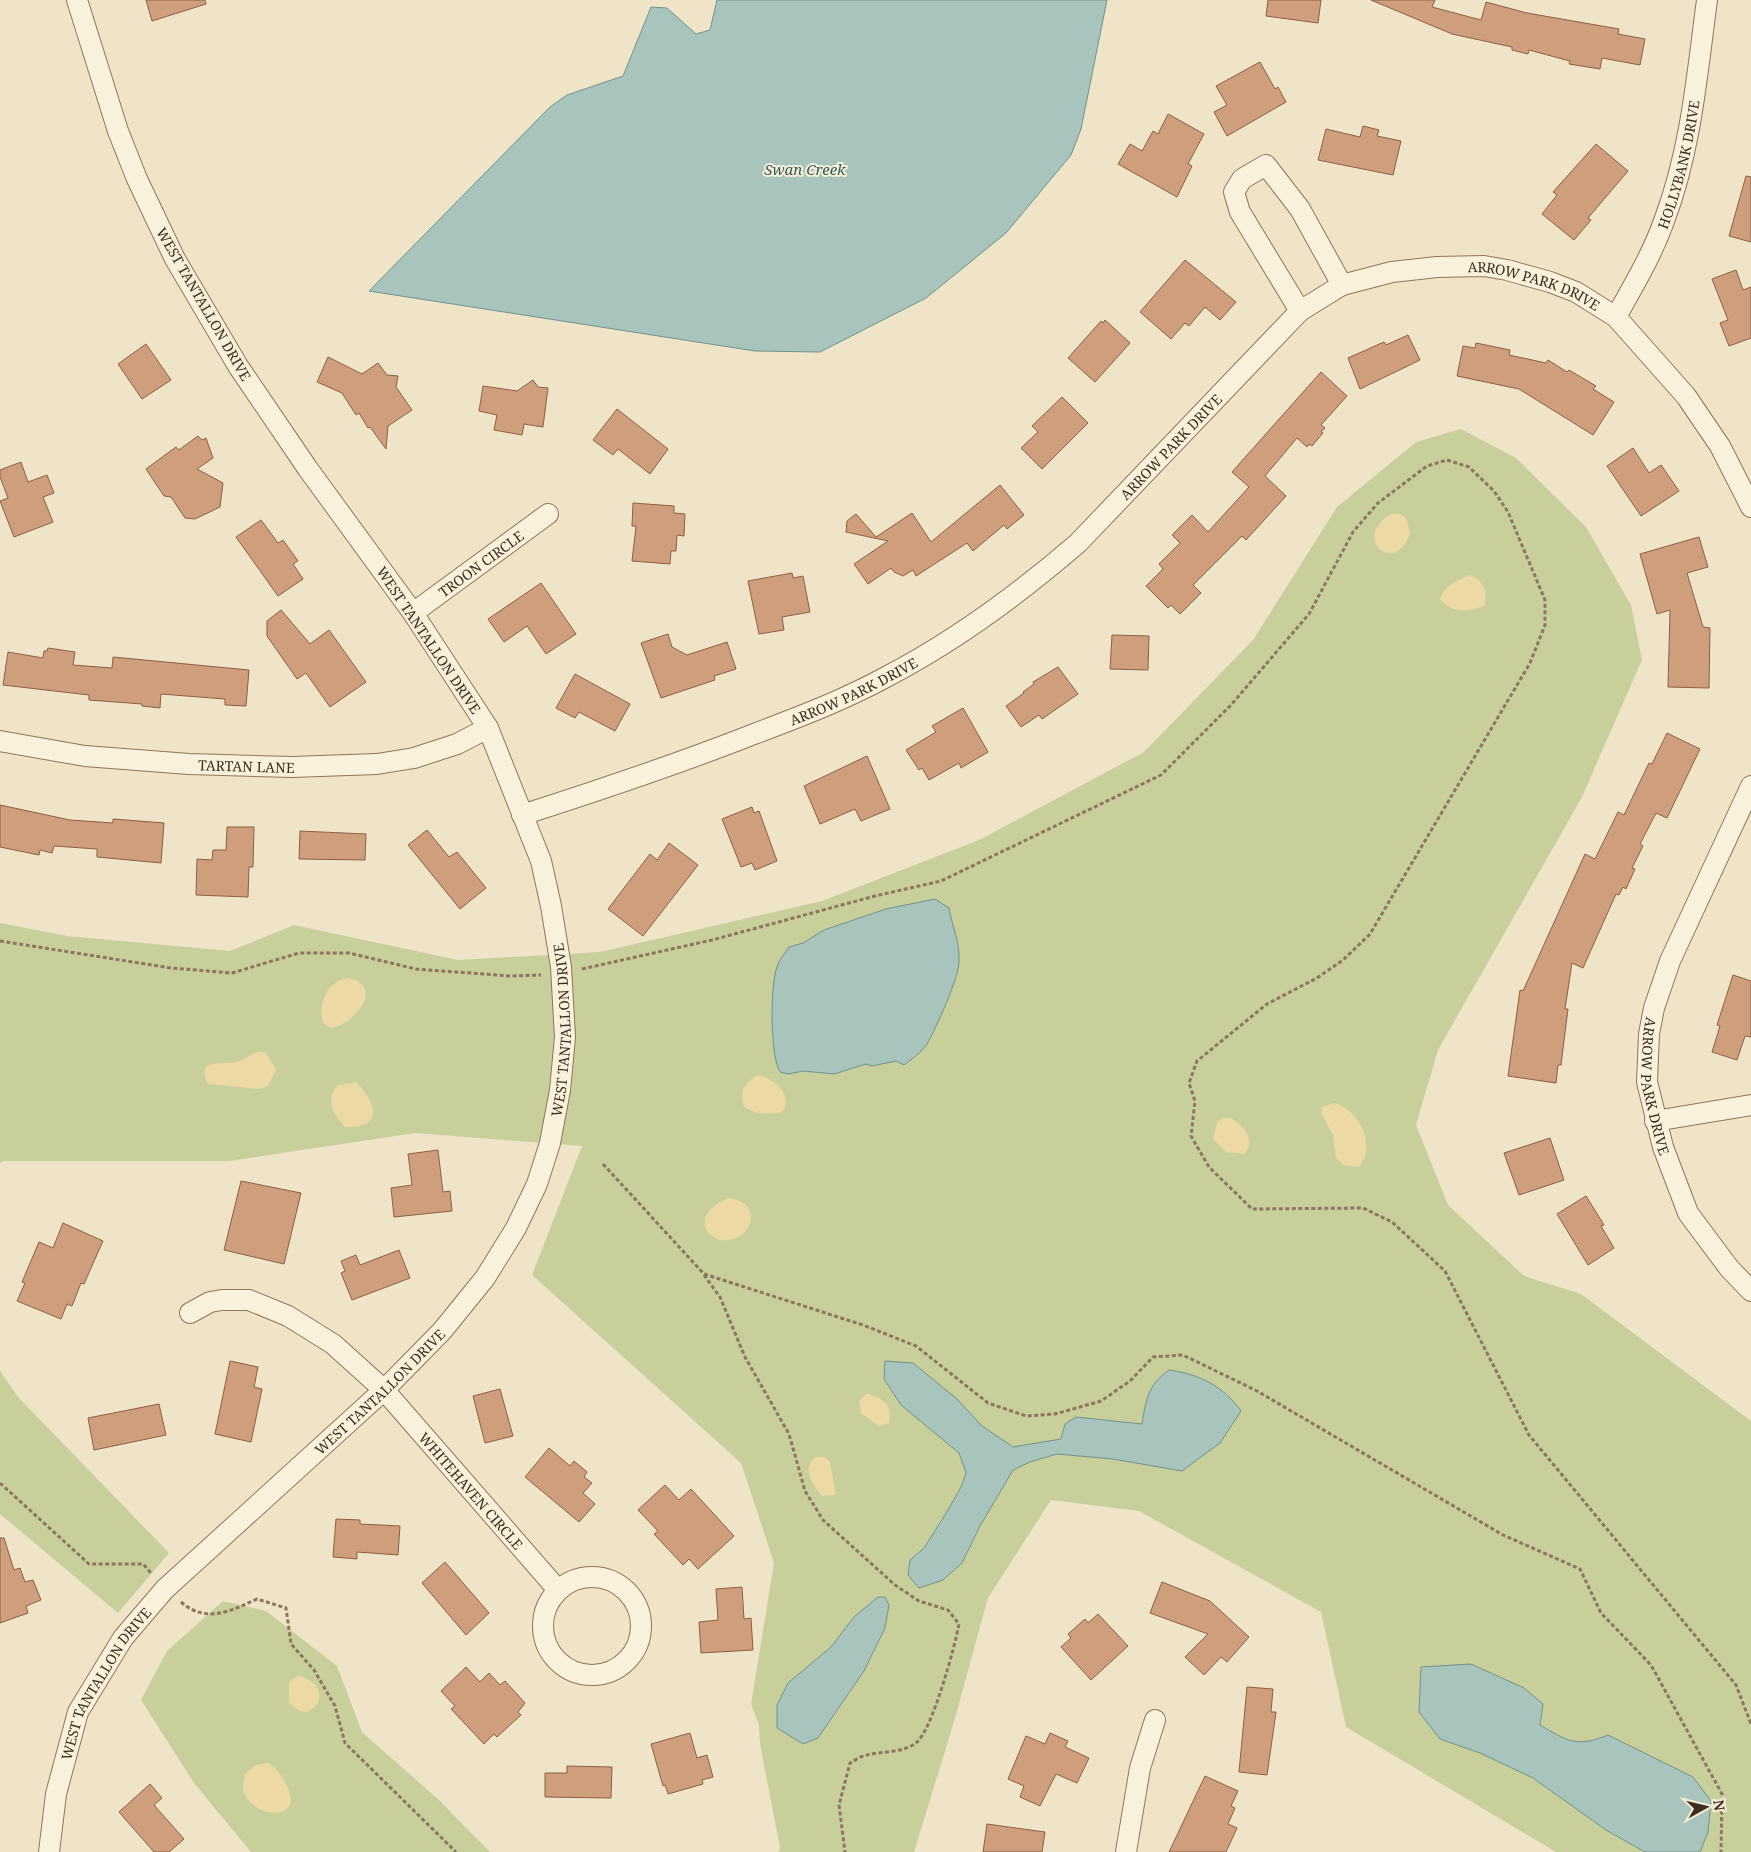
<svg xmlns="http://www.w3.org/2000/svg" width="1751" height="1852" viewBox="0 0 1751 1852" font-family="'Noto Serif',serif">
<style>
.green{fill:#c9cf9b}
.sand{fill:#ecd9a5}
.water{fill:#a9c4bc;stroke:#6f938a}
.building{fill:#cf9f7d;stroke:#8d5f41}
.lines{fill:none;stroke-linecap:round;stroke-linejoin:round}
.street-casing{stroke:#8d765c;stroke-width:22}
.path{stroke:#8d765c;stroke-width:3;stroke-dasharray:4 2.5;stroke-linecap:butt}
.street{stroke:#faf1dc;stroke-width:20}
.labels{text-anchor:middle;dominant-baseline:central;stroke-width:4;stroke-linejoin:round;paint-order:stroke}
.street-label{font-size:14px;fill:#3d2e20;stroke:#f7eed8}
.water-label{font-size:15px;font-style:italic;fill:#2f5d5a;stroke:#f7eed8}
</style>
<rect width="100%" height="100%" fill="#f0e4c8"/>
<g class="green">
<polygon points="1461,429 1516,458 1586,527 1631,605 1642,660 1582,797 1438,1050 1416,1125 1448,1205 1524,1276 1581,1294 1751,1421 1751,1852 1556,1852 1346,1727 1321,1612 1139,1511 1051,1500 988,1598 953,1725 914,1852 778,1852 780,1848 760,1744 759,1725 751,1704 774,1563 741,1463 532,1275 582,1146 415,1133 229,1161 4,1161 0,1163 0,923 67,936 230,951 294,925 458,960 600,952 822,901 979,840 1144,752 1253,640 1337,507 1416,442"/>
<polygon points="0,1371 18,1397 169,1553 118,1613 0,1514"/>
<polygon points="223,1601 266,1611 337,1666 362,1732 439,1800 490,1852 251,1852 194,1783 141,1700 167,1651"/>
</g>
<g class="sand">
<path d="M1391,514H1400L1406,518L1410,533C1396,577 1350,538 1391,514Z"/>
<path d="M1470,575C1484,581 1487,590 1485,605C1470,613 1451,613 1440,599C1445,585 1457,580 1470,575Z"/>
<path d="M349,978C386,987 353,1025 331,1028L323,1023C318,1002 327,981 349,978Z"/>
<path d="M258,1051L266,1053L276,1070L268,1086L259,1089L208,1084C194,1058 222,1065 236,1062C244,1060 251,1054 258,1051Z"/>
<path d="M759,1075C774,1079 793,1094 783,1111C769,1116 757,1114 744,1107C739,1091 744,1082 759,1075Z"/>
<path d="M356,1082C377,1103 384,1128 345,1127C333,1115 325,1100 338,1085Z"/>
<path d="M1334,1103C1359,1109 1377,1145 1359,1167L1343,1165L1336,1158L1333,1135L1321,1113L1322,1107Z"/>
<path d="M1223,1118H1231C1243,1126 1257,1140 1244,1154L1226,1152L1213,1139L1217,1122Z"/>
<path d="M728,1198C768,1202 750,1248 717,1239C713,1237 708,1233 706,1229C700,1213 716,1204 728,1198Z"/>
<path d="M866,1394C883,1397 893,1405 889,1423L879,1426L861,1413L859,1401Z"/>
<path d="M815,1457H824L830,1462L836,1495L822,1496C813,1485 801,1469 815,1457Z"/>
<path d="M297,1676C318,1678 330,1701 307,1712L299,1711L289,1703V1683Z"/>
<path d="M268,1763C278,1769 282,1776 287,1786C305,1823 254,1818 244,1793C242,1788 244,1779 245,1774L256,1765Z"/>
</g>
<g class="water">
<polygon points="717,0 1107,0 1081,129 1071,155 1006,233 926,298 820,352 755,351 369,291 550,107 567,95 623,76 651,7 667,8 696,34 710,30"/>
<path d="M935,899L949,908C952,926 960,942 959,961C959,978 936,1028 927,1044C922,1052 912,1059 904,1065L896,1061L872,1066L866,1064L834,1074L803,1071L789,1074L780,1072C770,1056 770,985 777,967C779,960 785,953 789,947L803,943L824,930L886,909Z"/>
<path d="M885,1361L913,1363L957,1399L982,1426L1013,1447L1061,1439L1065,1424L1076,1417L1142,1424C1146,1399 1148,1385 1169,1370C1199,1374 1223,1386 1241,1411L1220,1443L1182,1471L1113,1459L1057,1454L1030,1462L1013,1470L980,1526L962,1563L943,1580L919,1588L908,1575L910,1560L924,1548L945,1515L961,1487L966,1473L959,1453L901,1405L884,1379Z"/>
<polygon points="878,1597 885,1597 889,1605 885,1628 864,1671 818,1738 803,1744 777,1728 777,1705 788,1683 831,1647 854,1617"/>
<path d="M1471,1664L1524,1688L1543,1704L1540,1725C1567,1741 1577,1748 1608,1735L1693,1777L1711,1801L1708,1832L1700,1852H1645L1606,1830L1533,1778L1480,1753L1440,1739L1419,1712L1421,1667Z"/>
</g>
<g class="building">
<polygon points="146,0 205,0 206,4 152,21"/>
<polygon points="1268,0 1321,0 1318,23 1266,16"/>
<polygon points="1371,0 1435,0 1432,7 1481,20 1486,2 1527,13 1619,29 1618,34 1645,39 1640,65 1602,58 1600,69 1569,64 1570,61 1529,50 1528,54 1512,50 1512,47 1452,34"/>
<polygon points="1260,62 1275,89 1278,87 1286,102 1227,136 1214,112 1227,105 1216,86"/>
<polygon points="1168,114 1204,134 1188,164 1192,166 1177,197 1118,164 1130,144 1142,151 1153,131 1158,134"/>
<polygon points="1363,126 1379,130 1377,136 1401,141 1393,175 1318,160 1326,129 1360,137"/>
<polygon points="1596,144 1628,171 1588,218 1591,220 1574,240 1542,214 1557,195 1553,192"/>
<polygon points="1746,176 1751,177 1751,242 1729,236"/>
<polygon points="1185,260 1236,302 1220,320 1205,307 1189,326 1185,323 1171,339 1140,312"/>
<polygon points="1736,270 1743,290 1751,287 1751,338 1729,346 1720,323 1728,320 1712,279"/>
<polygon points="1105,320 1130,343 1095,382 1068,358 1101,321 1103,323"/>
<polygon points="1408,335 1420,360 1360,389 1348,358 1384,342 1386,345"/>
<polygon points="1476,343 1510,350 1509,355 1546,363 1548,360 1567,372 1569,370 1596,386 1593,389 1614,402 1593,435 1519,389 1457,376 1463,346 1475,348"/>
<polygon points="146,344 171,380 142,399 118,364"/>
<polygon points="328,357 362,374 378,363 387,375 398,376 396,387 412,410 388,426 386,449 370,427 368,428 359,413 356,415 342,393 317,382"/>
<polygon points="1321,372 1347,396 1321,425 1325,428 1321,432 1323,433 1312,446 1309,444 1307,447 1297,438 1265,476 1286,496 1246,540 1242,536 1193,585 1201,593 1180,614 1171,605 1168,608 1146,586 1163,569 1159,564 1180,543 1172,535 1192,515 1208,532 1249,487 1232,472"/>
<polygon points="533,380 538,387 548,388 543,427 524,424 522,435 494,430 497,415 479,411 483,386 517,391"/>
<polygon points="1062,397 1088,423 1042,469 1021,448 1038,432 1032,426"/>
<polygon points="617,409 668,449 650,474 618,449 613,455 593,440"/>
<polygon points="198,436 202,440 206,438 213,458 197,469 223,483 220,507 195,519 185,518 171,497 164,496 146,469 176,447 179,450"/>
<polygon points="1633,448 1649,473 1661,465 1679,491 1641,516 1607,466"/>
<polygon points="21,462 28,482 47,475 54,493 43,497 53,522 14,537 0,501 8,498 0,477 0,470"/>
<polygon points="1000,485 1024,515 1007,529 1004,525 973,551 967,543 916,576 913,570 903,576 894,572 891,568 868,584 854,564 888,541 846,532 847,521 856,514 876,537 912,513 931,542"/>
<polygon points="633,503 674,506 674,513 685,514 684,536 677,535 676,551 671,551 670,564 632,561 636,526 632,526"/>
<polygon points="261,520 278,543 283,540 298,561 293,564 303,579 278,596 236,537"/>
<polygon points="1699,537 1708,567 1687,573 1703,627 1710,628 1709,688 1668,687 1670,610 1657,614 1640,554"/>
<polygon points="792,573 793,578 803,576 810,612 782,617 784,630 759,634 748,581"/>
<polygon points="541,583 576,634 546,654 527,626 504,642 488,619"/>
<polygon points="281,610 310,644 329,630 366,682 330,707 306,673 297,679 267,636 267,621"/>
<polygon points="668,634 672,647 687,655 727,642 736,669 714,676 715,680 661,698 641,643"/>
<polygon points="1112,635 1149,636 1148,670 1110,669"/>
<polygon points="48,648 75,652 73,665 112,668 113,657 249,670 246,706 225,705 225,699 161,694 160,708 142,706 142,704 89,700 89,695 3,685 8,652 43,658 44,651 47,651"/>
<polygon points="1058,667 1078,694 1042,719 1039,715 1021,727 1006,706 1024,693 1023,692 1034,684 1033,682"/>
<polygon points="575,674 630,704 615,731 579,712 575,718 556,708"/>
<polygon points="963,708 988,752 961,768 959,763 929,780 922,768 919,770 906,750 936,732 932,726"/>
<polygon points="1667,733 1700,749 1667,818 1656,813 1640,844 1643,846 1632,868 1635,869 1626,889 1623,887 1619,895 1616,894 1583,968 1572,963 1565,1009 1568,1009 1561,1065 1558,1065 1556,1083 1508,1076 1520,990 1523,991 1585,854 1595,859 1618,812 1624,815 1649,763 1652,764"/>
<polygon points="867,756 890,809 861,821 855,809 820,824 804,786"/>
<polygon points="0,805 70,820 113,823 113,819 164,823 161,863 97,857 97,849 54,846 52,853 40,850 39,855 0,847"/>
<polygon points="752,807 754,813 759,811 777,861 755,870 752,863 741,867 722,819"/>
<polygon points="227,827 254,827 253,867 249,867 248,897 196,895 197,859 212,860 213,850 226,850"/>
<polygon points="427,830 449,857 457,852 486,888 460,909 408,845"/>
<polygon points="300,831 366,834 365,860 299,859"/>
<polygon points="669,843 698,865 643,936 608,909 650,854 657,860"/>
<polygon points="1733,975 1751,981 1751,1037 1745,1036 1737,1060 1712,1052 1720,1026 1717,1025"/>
<polygon points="1550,1138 1564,1180 1519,1195 1504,1153"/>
<polygon points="438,1150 443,1192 450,1191 452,1211 394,1217 391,1188 412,1185 408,1154"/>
<polygon points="241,1181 301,1193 284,1264 224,1250"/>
<polygon points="1586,1196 1604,1225 1601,1226 1614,1248 1588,1265 1557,1214"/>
<polygon points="63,1223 103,1241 84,1284 81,1283 72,1306 67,1304 61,1319 17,1301 25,1283 22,1282 39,1242 53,1248"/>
<polygon points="399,1250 410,1278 352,1300 341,1273 345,1271 341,1261 356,1255 360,1265"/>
<polygon points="230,1361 258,1367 254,1387 262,1389 251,1442 215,1434"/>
<polygon points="500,1389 513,1436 485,1443 473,1396"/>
<polygon points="159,1404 166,1435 94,1450 88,1418"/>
<polygon points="549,1448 570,1466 574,1461 587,1472 584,1477 592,1483 583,1493 595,1504 579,1522 525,1477"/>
<polygon points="665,1485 679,1500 691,1489 734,1536 698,1569 689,1559 683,1565 654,1534 658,1531 638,1510"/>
<polygon points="336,1519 360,1520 360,1524 400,1526 398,1555 357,1552 357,1559 333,1557"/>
<polygon points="0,1538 4,1538 14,1570 20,1568 25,1582 33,1580 41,1600 26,1606 28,1613 0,1623"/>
<polygon points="445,1562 489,1613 466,1635 422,1583"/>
<polygon points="1162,1582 1210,1601 1249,1637 1227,1662 1221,1657 1204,1675 1185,1657 1208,1634 1150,1613"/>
<polygon points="742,1587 744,1619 751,1618 753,1650 701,1653 699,1622 718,1620 716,1589"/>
<polygon points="1098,1614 1128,1646 1091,1680 1061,1647 1071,1638 1068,1634 1085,1619 1088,1623"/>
<polygon points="466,1667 480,1682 489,1673 500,1685 505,1681 525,1703 518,1712 521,1715 497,1737 494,1734 484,1744 451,1709 455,1706 441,1691"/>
<polygon points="1247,1687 1273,1689 1271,1712 1276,1712 1267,1775 1239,1772"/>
<polygon points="690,1733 697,1758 707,1755 713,1777 702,1780 703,1784 668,1794 665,1785 663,1786 651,1744"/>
<polygon points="1050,1733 1068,1741 1065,1747 1089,1758 1077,1783 1056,1774 1040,1806 1020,1797 1024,1786 1008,1779 1026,1736 1045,1744"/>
<polygon points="567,1766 612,1767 611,1798 545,1797 545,1773 567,1773"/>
<polygon points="1205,1776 1238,1791 1231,1806 1235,1808 1228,1824 1237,1828 1226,1852 1169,1852"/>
<polygon points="150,1784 162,1798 154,1805 184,1839 169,1852 154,1852 119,1812"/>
<polygon points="987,1824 1045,1832 1042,1852 983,1852"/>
</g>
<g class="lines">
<defs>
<g id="street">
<polyline points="1300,311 1240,212 1234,192 1242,179 1266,165 1300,209 1342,285"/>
<path id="s1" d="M1616,317C1633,286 1652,255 1664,221C1691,150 1697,75 1707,0"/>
<path id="s2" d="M413,613L548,514"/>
<path id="s3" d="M0,741L85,756L189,764L292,767L377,764L414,758L457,744L488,728"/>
<path id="s4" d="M1751,786L1670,961L1654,1008L1649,1034L1647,1082L1663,1147L1688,1213L1729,1268L1751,1291"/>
<path id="s5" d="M522,815C600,790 678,764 754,734C799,717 844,700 886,677C955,641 1019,594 1078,543L1300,311L1342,285L1392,272L1437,267L1484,266L1507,270L1550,282L1576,292L1616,317L1686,396L1720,446L1751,507"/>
<polyline points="1655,1121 1751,1105"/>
<path id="s6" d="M190,1313L210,1302L222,1300H249L288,1316L333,1344L384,1390L558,1590"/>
<circle cx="592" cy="1626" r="49"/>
<path id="s7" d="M49,1852L56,1794L78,1712L123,1638L165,1589L384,1390L442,1331L485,1278L516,1228L537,1184L550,1143L560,1090L565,1037L561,967L551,906L541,861L488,728L413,613L308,469L238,366L175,259L137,179L118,131L77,0"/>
<polyline points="1126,1852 1140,1768 1155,1720"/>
</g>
</defs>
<use href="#street" class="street-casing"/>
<g class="path">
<polyline points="0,941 171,968 232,973 299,953 349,953 416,969 510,976 541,975"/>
<polyline points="582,969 712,940 875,896 941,881 1161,775 1231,705 1309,614 1353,532 1378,503 1427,466 1447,460 1469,467 1494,491 1508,512 1545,600 1545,625 1530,663 1370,934 1343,960 1317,978 1267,1004 1197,1061 1189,1083 1195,1101 1191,1136 1209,1167 1252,1209 1363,1208 1392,1222 1445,1271 1529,1435 1736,1685 1751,1724"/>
<polyline points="603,1164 704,1274 863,1325 916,1346 988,1403 1026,1416 1055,1414 1101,1401 1130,1381 1153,1357 1183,1355 1257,1391 1503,1535 1580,1569 1601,1613 1651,1665 1722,1794 1721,1852"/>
<path d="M704,1275L720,1297L745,1357L789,1434L805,1491L823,1520L895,1585L919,1601L948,1610L959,1624C955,1646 932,1731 916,1743C903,1753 882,1751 867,1755C861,1756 855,1760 850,1763L839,1805L845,1852"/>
<polyline points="0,1483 89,1564 143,1564 151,1573"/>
<path d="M181,1602C207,1624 230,1611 257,1599L286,1608L291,1644L314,1670L335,1706L345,1743L456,1852"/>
</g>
<use href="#street" class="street"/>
</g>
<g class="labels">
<g class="street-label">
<text stroke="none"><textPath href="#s1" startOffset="166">HOLLYBANK DRIVE</textPath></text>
<text stroke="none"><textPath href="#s5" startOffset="1192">ARROW PARK DRIVE</textPath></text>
<text transform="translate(204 304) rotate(60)">WEST TANTALLON DRIVE</text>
<text stroke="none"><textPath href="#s5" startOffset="758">ARROW PARK DRIVE</textPath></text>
<text stroke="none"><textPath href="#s2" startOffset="84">TROON CIRCLE</textPath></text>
<text transform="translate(429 640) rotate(56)">WEST TANTALLON DRIVE</text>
<text stroke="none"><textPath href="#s5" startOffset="354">ARROW PARK DRIVE</textPath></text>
<text stroke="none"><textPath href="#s3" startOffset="248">TARTAN LANE</textPath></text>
<text stroke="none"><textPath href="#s7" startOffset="1006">WEST TANTALLON DRIVE</textPath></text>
<text stroke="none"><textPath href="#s4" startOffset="322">ARROW PARK DRIVE</textPath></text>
<text stroke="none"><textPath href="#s7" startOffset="586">WEST TANTALLON DRIVE</textPath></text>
<text stroke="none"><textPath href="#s6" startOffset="359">WHITEHAVEN CIRCLE</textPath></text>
<text stroke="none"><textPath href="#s7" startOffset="181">WEST TANTALLON DRIVE</textPath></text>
</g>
<g class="water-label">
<text x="805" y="169">Swan Creek</text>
</g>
</g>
<g transform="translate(1706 1807) rotate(82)" stroke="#f7eed8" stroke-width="4" paint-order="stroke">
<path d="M0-4L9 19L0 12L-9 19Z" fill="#3d2e20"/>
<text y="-8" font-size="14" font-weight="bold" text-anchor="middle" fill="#3d2e20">N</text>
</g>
</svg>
